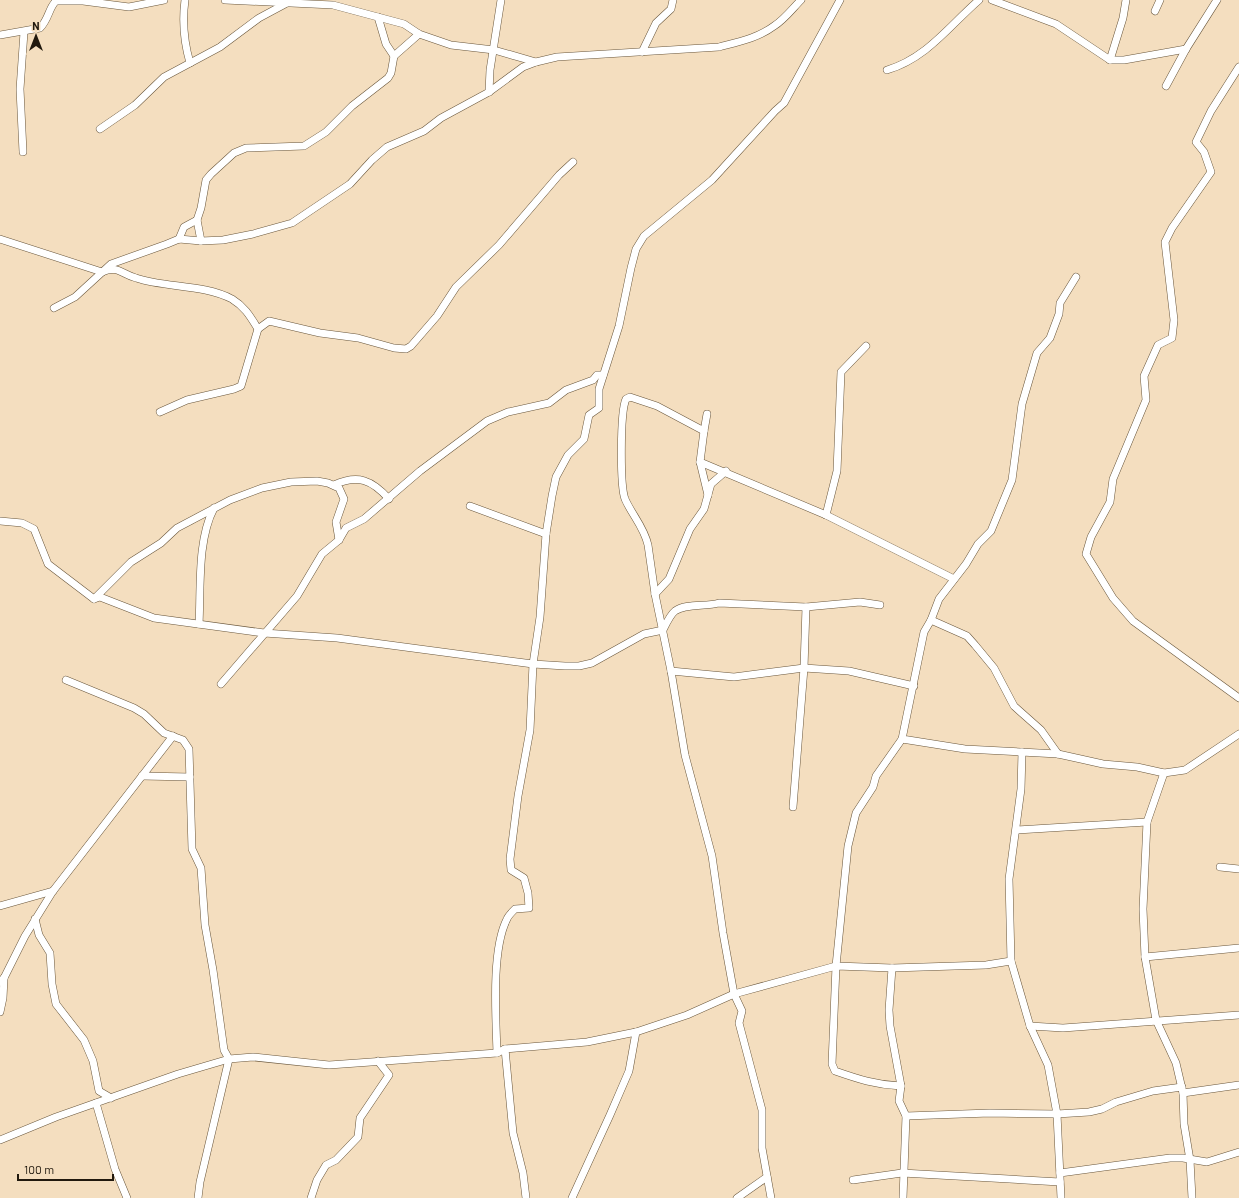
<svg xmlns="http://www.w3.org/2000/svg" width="1239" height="1198" viewBox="0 0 1239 1198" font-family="Barlow,sans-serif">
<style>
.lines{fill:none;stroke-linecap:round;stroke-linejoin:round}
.minor-casing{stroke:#69563b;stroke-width:8}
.minor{stroke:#fff;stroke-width:7}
</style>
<rect width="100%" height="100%" fill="#f4debf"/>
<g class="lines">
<defs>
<g id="minor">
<path d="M185,0C182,22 184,42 190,63"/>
<polyline points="225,0 333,5 404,24 419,34 451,45 494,50 536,62"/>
<polyline points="992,0 1056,24 1110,60 1124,60 1186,49"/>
<polyline points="1155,11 1160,0"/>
<polyline points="378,17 386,44 394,56"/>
<path d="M0,35L40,28C49,19 49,7 56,1H83L129,7L164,0"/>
<polyline points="642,52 656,23 671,9 673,0"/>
<polyline points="1110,60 1123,18 1126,0"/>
<polyline points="1239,67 1211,111 1196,142 1204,152 1211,172 1172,228 1165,242 1174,320 1172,338 1158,345 1144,376 1146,400 1113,479 1110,502 1091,537 1086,554 1113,598 1133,621 1239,698"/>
<path d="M887,70C927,58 949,26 979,0"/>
<polyline points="1166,86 1186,49 1217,0"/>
<polyline points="489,92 490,70 501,0"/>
<polyline points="100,129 135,105 164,77 220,47 259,18 287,3"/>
<polyline points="23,152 20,89 24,32"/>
<path d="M0,239L102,272C118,265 121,274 136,278C166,288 203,284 232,299C245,307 250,316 258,329"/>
<polyline points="179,239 184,227 197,220"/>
<polyline points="201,241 197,220 201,208 206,180 211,174 234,153 246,148 304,146 326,132 352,106 388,78 391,73 394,56 419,34"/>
<polyline points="1076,277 1060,303 1059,314 1050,338 1037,353 1022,404 1012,480 991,531 978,544 966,564 939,599 931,620 924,632 902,739 965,749 1058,754 1103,764 1137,767 1164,773 1185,770 1239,734"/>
<path d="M54,308L75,297L111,264L167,244L179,239L201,241L223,240L253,234L292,223L350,184L372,160L387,147L424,131L441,118L489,92L523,67L536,62L557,57L719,47C738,42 758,38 774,26C784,20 793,8 801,0"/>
<polyline points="160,412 187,400 234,389 241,386 258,329 269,321 320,333 358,338 394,348 406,349 411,346 437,316 456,287 499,245 559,175 573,162"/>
<polyline points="707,414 704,431 700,462 708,495"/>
<path d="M704,431L657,406L630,397L626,399C620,412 620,486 625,499C632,515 644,527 648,545L655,594L671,671L685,755L712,856L723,933L734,994L742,1011L739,1023L762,1110V1148L771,1198"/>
<polyline points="700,462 826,515 954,579"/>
<path d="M334,485C358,474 372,480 389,499"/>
<polyline points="470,506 546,534"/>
<polyline points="826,515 837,471 841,372 866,346"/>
<path d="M0,521L22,523L34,529L48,564L94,599L100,597L154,618L264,633L337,638L533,664L565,666H579L592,663L644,634L663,630C666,624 670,615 675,611C686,603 706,607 719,603L806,607L860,602L880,605"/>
<polyline points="655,594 669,579 690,529 704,509 711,484 726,471"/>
<polyline points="94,599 131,562 161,543 177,528 230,500 262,488 291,482 317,481 328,483 339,488 344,499 336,522 339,540"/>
<polyline points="931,620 967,636 975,645 994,668 1014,706 1041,730 1058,754"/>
<path d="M199,624C201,589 197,540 214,508"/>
<polyline points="671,671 734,677 804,668 849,671 914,686"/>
<polyline points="66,680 134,708 144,714 164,733 183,740 189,749 192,849 201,868 205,925 213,970 224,1050 229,1059 200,1182 198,1198"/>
<polyline points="221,684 297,596 322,554 339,540 346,528 364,519 420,471 487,421 508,412 549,403 566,390 593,380 597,375 603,375"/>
<polyline points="1022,752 1021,789 1009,879 1011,961 1030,1026 1048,1065 1057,1114 1061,1198"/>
<polyline points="1164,773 1147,822 1143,909 1145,957 1156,1020 1176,1063 1183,1093 1184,1124 1190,1160 1192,1198"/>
<polyline points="142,776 190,777"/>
<polyline points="793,807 804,668 806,607"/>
<polyline points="1017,830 1147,822"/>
<polyline points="1220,867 1239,869"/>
<polyline points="0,906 53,891"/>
<polyline points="35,919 39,935 50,953 52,984 56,1004 84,1040 93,1061 99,1091 111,1098"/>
<polyline points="1145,957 1239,948"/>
<polyline points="892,968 889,1010 890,1026 901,1086 899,1101 906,1116 903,1198"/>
<polyline points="0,982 4,978 25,936 53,891 173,736"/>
<polyline points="0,1012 3,998 4,978"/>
<polyline points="1030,1026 1063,1028 1239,1015"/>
<polyline points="505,1049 513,1133 523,1173 526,1198"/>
<path d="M497,1053C496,1018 491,950 507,919C508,916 512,912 515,909L529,908L528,893L524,878L511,870L510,859L518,796L530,730L533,664L540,617L546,534L552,496L556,477L568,455L584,439L589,415L599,408V389L619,326L631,268L636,249L644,236L712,180L775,111L784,103L840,0"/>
<path d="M901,1086C876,1085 858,1079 835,1071L832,1064L836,966L848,846L856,813L873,787L876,776L902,739"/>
<polyline points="1183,1093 1239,1085"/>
<polyline points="96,1103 115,1169 127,1198"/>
<polyline points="906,1116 990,1113 1057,1114 1089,1112 1102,1109 1116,1102 1153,1091 1182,1087"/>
<polyline points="0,1140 56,1117 178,1074 229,1059 253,1057 329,1065 497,1053 505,1049 587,1042 636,1032 687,1015 734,994 836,966 892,968 986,965 1011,961"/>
<polyline points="1060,1173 1170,1158 1183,1158 1207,1162 1239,1152"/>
<polyline points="853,1180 902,1173 1060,1182"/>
<polyline points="311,1198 317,1180 326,1165 336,1160 358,1137 360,1118 389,1075 378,1061"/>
<polyline points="572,1198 610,1115 629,1071 636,1032"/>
<polyline points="737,1198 767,1177"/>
</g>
</defs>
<use href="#minor" class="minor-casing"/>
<use href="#minor" class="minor"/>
</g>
<g transform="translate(36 36)" stroke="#f4debf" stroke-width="3" paint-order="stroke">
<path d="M0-3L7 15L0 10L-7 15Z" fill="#21190e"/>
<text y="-6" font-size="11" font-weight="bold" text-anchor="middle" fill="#21190e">N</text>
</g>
<path d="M18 1174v6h95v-6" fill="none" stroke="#21190e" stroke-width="2"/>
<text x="24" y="1174" font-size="12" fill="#21190e" stroke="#f4debf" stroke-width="3" paint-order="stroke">100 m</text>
</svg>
